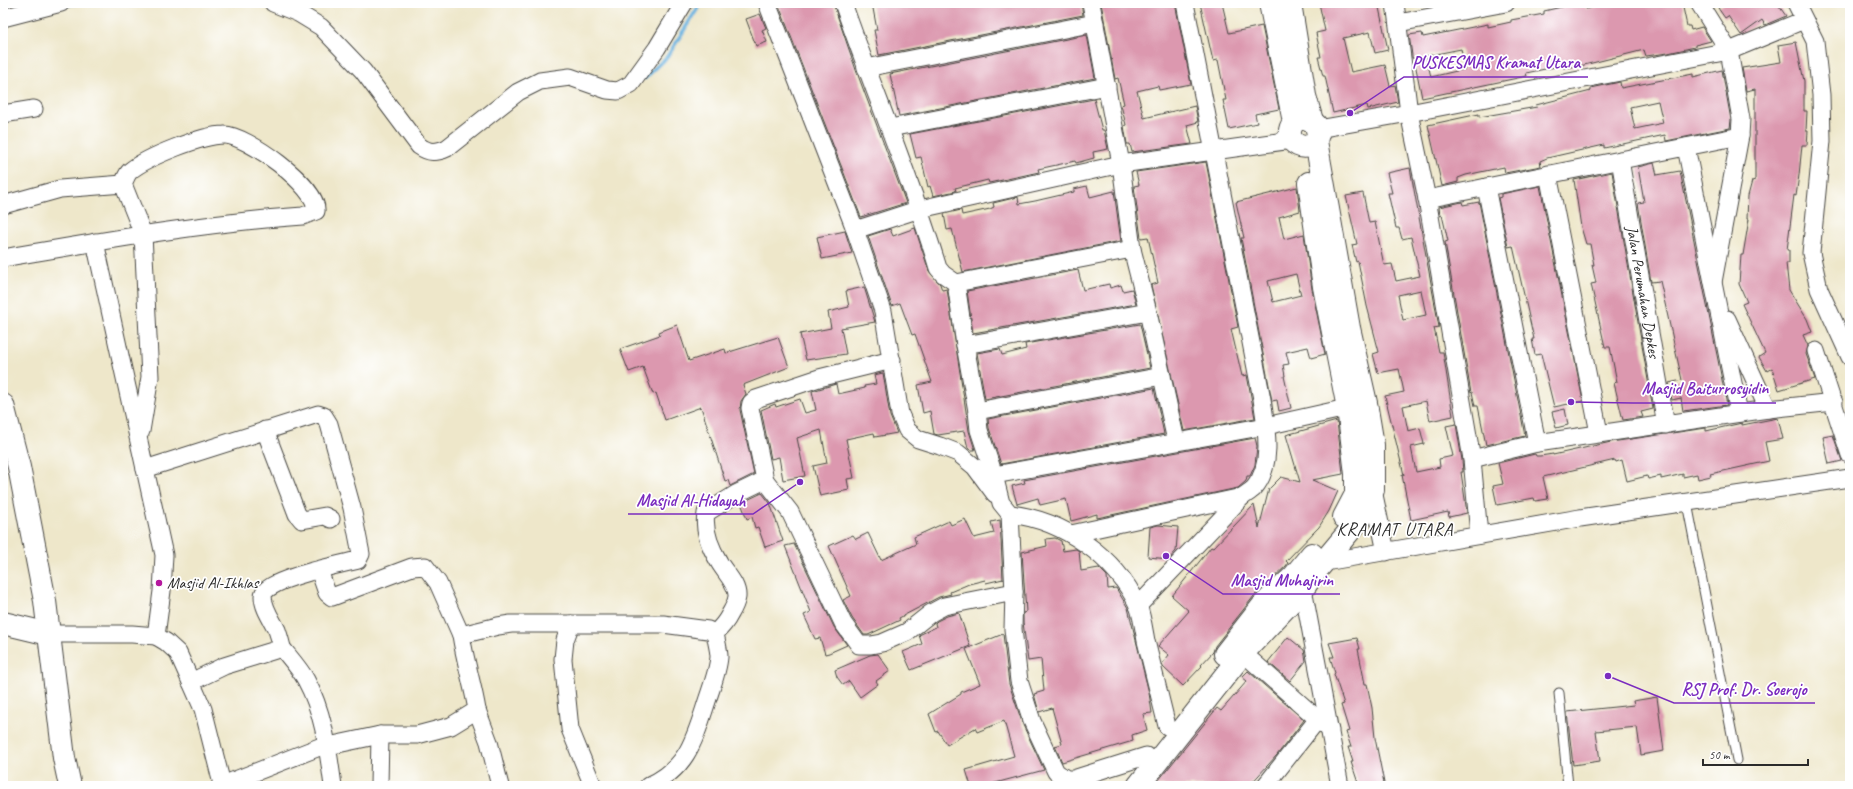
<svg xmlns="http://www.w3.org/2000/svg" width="1853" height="789" viewBox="0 0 1853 789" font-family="Caveat,sans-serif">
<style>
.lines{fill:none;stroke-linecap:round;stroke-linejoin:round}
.stream{stroke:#66b1df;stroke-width:4}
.building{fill:#dc98af;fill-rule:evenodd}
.lane-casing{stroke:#484743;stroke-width:11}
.street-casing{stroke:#484743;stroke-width:19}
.secondary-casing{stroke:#484743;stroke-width:24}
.lane{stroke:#fff;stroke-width:9}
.street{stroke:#fff;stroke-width:17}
.secondary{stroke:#fff;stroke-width:22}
.poi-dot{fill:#b5179e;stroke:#fff;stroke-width:1.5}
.labels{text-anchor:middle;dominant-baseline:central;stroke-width:3.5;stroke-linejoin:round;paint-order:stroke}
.street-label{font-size:16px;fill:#2b2b2b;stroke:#fff}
.poi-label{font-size:16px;fill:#2b2b2b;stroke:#fff;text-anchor:start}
.quarter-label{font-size:18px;letter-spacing:1px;fill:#2b2b2b;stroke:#fff}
.leader{fill:none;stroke:#7b2cbf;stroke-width:1.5}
.callout-dot{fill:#7b2cbf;stroke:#fff;stroke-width:1.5}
.callout-label{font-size:17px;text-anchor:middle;font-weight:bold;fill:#7b2cbf;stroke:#fff;stroke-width:3.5;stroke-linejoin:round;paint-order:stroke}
</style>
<rect width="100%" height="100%" fill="#fff"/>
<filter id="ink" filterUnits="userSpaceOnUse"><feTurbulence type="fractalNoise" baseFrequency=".025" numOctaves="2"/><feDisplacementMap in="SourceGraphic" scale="8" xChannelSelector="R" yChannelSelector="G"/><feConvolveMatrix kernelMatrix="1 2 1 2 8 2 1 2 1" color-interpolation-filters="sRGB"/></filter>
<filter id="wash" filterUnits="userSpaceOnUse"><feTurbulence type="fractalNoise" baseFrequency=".012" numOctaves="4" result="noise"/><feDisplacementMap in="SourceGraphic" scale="16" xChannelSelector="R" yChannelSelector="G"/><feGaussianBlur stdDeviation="0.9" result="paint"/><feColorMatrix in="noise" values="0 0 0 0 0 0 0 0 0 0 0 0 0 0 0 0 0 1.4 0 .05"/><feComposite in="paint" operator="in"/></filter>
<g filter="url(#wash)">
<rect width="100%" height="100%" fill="#eee7ca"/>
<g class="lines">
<g class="stream">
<polyline points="65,5 77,3"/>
<polyline points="645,78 667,57 701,3"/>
</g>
</g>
<g id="blocks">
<g class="building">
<polygon points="778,3 833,3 856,70 906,203 861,217"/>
<polygon points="872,3 1081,3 1083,15 879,55 874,30 877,30"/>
<polygon points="1101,3 1175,3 1191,84 1159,90 1158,86 1137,91 1144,118 1195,106 1198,122 1187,125 1192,144 1132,152 1130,144 1127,144 1124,126 1126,125 1121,105 1124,104 1118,78 1115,79"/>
<polygon points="1200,3 1222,3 1229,33 1262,26 1279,109 1255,114 1257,123 1229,129 1223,100 1226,100 1218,60 1213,61"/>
<polygon points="1319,3 1378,3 1388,50 1375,53 1370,32 1343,38 1351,72 1385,65 1390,86 1395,85 1398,102 1368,109 1367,105 1333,113 1325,76 1323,76 1318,57 1321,57 1316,33 1325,31"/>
<path d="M1579,3H1585L1586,9L1612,3H1682L1687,26H1690L1691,30L1702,27L1711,41L1695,45V47L1668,53L1646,56L1644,50L1580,66L1563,68L1562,66L1550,68L1526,73L1527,76L1422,98L1414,58H1412V55L1409,35L1422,33L1423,37L1488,24V27L1511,22V20L1544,14V11ZM1461,49L1465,69L1431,77L1426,56Z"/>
<polygon points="1725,3 1777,3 1786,16 1765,25 1762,20 1741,35 1728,16 1725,18 1718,8"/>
<polygon points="760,14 766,28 762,30 767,42 756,46 746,19"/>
<polygon points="1087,35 1095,78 899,116 890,74"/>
<polygon points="1796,42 1804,81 1804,111 1807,111 1806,131 1808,131 1807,145 1802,145 1799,175 1796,196 1794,195 1787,250 1789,250 1789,263 1786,263 1789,290 1807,319 1812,332 1803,335 1808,346 1806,354 1815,379 1779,390 1772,368 1767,371 1759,357 1765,353 1742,304 1747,302 1739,284 1741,255 1743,255 1749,219 1747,219 1748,196 1752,181 1755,180 1755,89 1746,91 1742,68 1781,62 1778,45"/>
<path d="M1722,70L1731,120L1730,128L1666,141L1665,135L1604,148V145L1547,158L1540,161L1541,166L1505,173L1504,167L1466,175L1458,178V182L1442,186L1428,125L1479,114V117L1537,107L1536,105L1591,91V88L1620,82L1621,88L1693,74V77ZM1658,101L1663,123L1635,129L1630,107Z"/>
<polygon points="1094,99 1102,130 1104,130 1108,149 1093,152 1094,158 1076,163 1075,161 1038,169 1039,172 989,183 988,180 955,188 956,191 933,196 930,186 928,187 921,157 916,158 910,134"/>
<polygon points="1206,162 1238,327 1231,329 1242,376 1247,375 1255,418 1184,431 1151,285 1158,283 1148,237 1141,238 1134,186 1139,185 1136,172"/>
<polygon points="1654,163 1657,175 1680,171 1727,405 1683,411 1681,398 1672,400 1669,383 1682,380 1660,281 1651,282 1638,203 1644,202 1638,167"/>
<path d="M1410,168L1439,327L1434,328L1439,352H1443L1453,416L1430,421L1426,401L1403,406L1408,431L1420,428L1424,444L1411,447L1416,472L1440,467L1439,459L1453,456L1446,426L1456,424L1462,460L1463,472H1461L1467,513L1449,517L1448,512L1411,520L1402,475H1404L1385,396L1404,392L1399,369L1378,373L1373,354L1379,352L1367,306L1358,261L1356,262L1352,245L1357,244L1346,196L1363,193L1369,223L1375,222L1384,265L1392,264L1396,281L1420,276L1411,237L1402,239L1399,228H1396L1388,193H1392L1387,173ZM1421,290L1426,315L1403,320L1398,295Z"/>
<polygon points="1612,172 1653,409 1641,412 1643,417 1623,420 1614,383 1617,382 1610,347 1605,347 1591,284 1596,283 1592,265 1594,265 1590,244 1586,244 1581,227 1574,180"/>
<polygon points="1087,186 1090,197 1114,191 1121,241 963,272 952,229 947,230 944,214 961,210 962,215 990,209 994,207 993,203 1018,197 1019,204 1035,201 1074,192 1074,189"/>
<polygon points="1540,186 1583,401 1554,407 1541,354 1535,355 1532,339 1534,339 1513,246 1508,247 1498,198 1501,197 1501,194"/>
<path d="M1297,187L1300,211L1279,217L1284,239L1304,234L1312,289L1325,354L1311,358L1308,347L1286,352L1289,364L1283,365L1285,376H1284L1291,408L1279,411L1277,400L1272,401L1241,238H1244L1236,202ZM1296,274L1301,295L1273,302L1268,281Z"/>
<polygon points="1462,202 1463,205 1479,202 1525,436 1486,445 1478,406 1475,406 1472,392 1471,393 1445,242 1448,241 1442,215 1440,216 1439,207"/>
<polygon points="915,228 929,271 940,284 942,290 947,289 969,431 975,450 971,450 968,448 964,431 938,435 934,434 930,411 923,413 918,385 932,382 915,334 912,335 900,303 892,306 868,236 890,229 893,236"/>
<polygon points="845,231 852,253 822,259 817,237"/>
<polygon points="1078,270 1083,290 1109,284 1110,288 1121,285 1123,291 1132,289 1136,304 973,333 967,291"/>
<polygon points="864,287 875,322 841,328 846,354 806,360 800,334 831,328 828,312 849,307 846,291"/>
<polygon points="1140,324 1150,368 985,399 977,353 1000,349 1002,355 1026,349 1025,344"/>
<polygon points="677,325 689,361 725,349 726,353 778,337 789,367 743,385 746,394 741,401 740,410 754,474 730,486 728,480 725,481 701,407 665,420 656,393 653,394 643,367 629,372 620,349 660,335 659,332"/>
<polygon points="883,373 890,416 897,433 875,437 874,433 846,439 854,478 847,479 849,490 820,496 813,466 827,463 821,430 797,438 805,476 783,480 779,457 771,459 761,410 775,404 776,407 800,399 805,413 816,410 812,391 836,384 838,394 865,388 864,386 876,384 874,375"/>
<polygon points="1154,388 1164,434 1001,464 989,428 988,419"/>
<polygon points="1565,409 1568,425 1556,428 1552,412"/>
<polygon points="1778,418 1783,439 1765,442 1769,461 1710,474 1711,476 1698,479 1697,474 1683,477 1683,474 1661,479 1661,476 1648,479 1647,476 1627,481 1622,460 1616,462 1615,460 1543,477 1548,499 1535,501 1534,498 1497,505 1493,486 1503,484 1498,463 1535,454 1536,456 1540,456 1553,454 1553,455 1611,442 1706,428 1706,431 1742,423 1742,425"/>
<polygon points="1337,421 1343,474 1312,480 1338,491 1329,511 1319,527 1286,561 1288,563 1286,566 1254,596 1215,646 1213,652 1201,665 1202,666 1183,686 1163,667 1162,664 1169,655 1158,646 1189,611 1172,596 1211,547 1213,548 1254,505 1259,528 1269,489 1281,477 1300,482 1286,435"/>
<polygon points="1833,435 1842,461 1829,464 1823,437"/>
<polygon points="1255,438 1257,446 1255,465 1250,476 1247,476 1246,481 1238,488 1097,518 1097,514 1071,521 1066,499 1040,505 1038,498 1017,504 1012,486 1025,483 1024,480"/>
<polygon points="762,493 770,503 783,541 765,547 758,527 755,528 752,517 747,519 741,503"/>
<polygon points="965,519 974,538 994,533 991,522 1000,520 1003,580 1003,579 986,583 985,580 969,584 950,592 951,594 939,597 899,618 900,620 868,635 864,635 852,618 843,600 851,596 829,546 853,535 856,539 868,533 881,560 916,544 914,537 949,521 951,525"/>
<polygon points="1158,525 1178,527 1176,551 1169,559 1148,557 1150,527"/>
<polygon points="1055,538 1061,541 1063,551 1076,549 1079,551 1081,571 1099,568 1107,576 1108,589 1116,588 1128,608 1149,693 1152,713 1143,714 1147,730 1132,735 1133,741 1062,762 1055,746 1062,744 1052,708 1039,712 1034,694 1044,691 1041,659 1028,661 1023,622 1023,613 1026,612 1022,552 1047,546 1046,539"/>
<polygon points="794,544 834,627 847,645 829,653 825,654 820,638 815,639 804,615 811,612 785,546"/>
<polygon points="959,613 970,646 911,670 903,652 922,644 919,635 936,627 935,623 937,621 947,616"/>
<polygon points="1003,634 1009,684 1023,725 1044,770 984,786 971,786 966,770 1014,756 1004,721 977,732 975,728 947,745 938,731 936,732 929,714 961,694 961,692 980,684 966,649"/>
<polygon points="1288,637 1304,650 1306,661 1290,681 1268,662"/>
<polygon points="1357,638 1360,649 1358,649 1365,684 1367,684 1372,708 1375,738 1384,783 1368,786 1359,786 1351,762 1353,762 1348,747 1351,747 1346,732 1349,731 1341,705 1344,704 1334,674 1335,673 1330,657 1334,657 1329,643"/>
<polygon points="878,654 890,671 876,681 878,684 860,697 849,681 843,685 837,677 835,670 870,655"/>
<polygon points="1248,671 1304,720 1277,755 1249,786 1154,786 1217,708 1221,711 1247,681 1242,677"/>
<polygon points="1657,697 1664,751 1641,755 1637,727 1596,731 1600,761 1573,765 1567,712 1634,705 1633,701"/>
</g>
</g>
</g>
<g filter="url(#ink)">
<use href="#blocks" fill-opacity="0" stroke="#484743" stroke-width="1"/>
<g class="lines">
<defs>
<g id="lane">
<polyline points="1687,503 1737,760"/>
<polyline points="1559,693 1568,786"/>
</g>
<g id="street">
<path d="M273,3L298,13L321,27L363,71L419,146C429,153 436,153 447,148L518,92L540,81L570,77L607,90L618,91L631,84L657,48L684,3"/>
<polyline points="767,3 853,224 883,311 900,414 907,430 918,439 940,446 958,453 975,467 995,494"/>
<path d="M843,3C874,92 911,178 938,268L943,274L956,283L965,345L977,411L979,430L994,475L1001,503L1010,514C1064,520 1115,557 1138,605C1142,616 1144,630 1146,641C1153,669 1160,698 1167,726"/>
<polyline points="1091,3 1121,164 1132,249 1148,312 1176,441"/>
<polyline points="1395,3 1409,113 1427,199 1472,459 1479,535"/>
<polyline points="1699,3 1729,51 1741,119 1740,136 1713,282"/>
<polyline points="1796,3 1815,41 1821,95 1822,141 1811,253 1819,289 1850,357"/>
<polyline points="3,18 61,3"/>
<polyline points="1398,23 1506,3"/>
<polyline points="866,68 1095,23"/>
<polyline points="3,114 34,109"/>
<polyline points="890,128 1107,86"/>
<polyline points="1318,129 1409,113 1729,51 1804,20"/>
<polyline points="1686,147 1739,413"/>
<path id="s1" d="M1620,160L1666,425"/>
<polyline points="1548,174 1599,433"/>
<polyline points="1486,187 1537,443"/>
<polyline points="1427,199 1740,136"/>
<polyline points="3,205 60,189 123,184 143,234 150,377 141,431"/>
<polyline points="855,230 920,209 1121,164 1292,140"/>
<polyline points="95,242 164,555 162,591 156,636 166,642 178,653 191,682 203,709 222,784"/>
<path d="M3,258C103,241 202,223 303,216L316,211C319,187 245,134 224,135C202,135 147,157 130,171C126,175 125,180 123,184"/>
<polyline points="956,283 1132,249"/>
<polyline points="1727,319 1768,409"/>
<polyline points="965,345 1148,312"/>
<polyline points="1816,351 1850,455"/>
<polyline points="892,360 819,378 756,399 751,403 750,408 765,480 790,512 843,623 859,645 871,645 882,643 907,632 931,613 944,606 1014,592"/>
<polyline points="977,411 1162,376"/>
<polyline points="265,430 297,514 302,520 325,516 331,519"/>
<polyline points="1472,459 1537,443 1768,409 1834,402"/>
<path d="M145,469L318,414L324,416L329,424L352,508L361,554L358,560C343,564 262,580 263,596C263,608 272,620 277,630C279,636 281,642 282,648L224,666L191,682"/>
<polyline points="994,475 1266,426 1360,405"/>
<polyline points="1373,490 1386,552"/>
<polyline points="1010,514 1014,592 1013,629 1019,681 1032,721 1056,772 1066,779 1073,779 1146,756"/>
<polyline points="1071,534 1242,497"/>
<polyline points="1325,562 1580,518 1850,478"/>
<polyline points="319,570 327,593 332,597 412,567 425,566 438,583 461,635"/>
<polyline points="1298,581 1303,589 1340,786"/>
<path d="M1138,606L1242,497C1246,494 1251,491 1254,488C1274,465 1266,426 1262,399L1185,3"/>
<polyline points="49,634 132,634 156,636"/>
<path d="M282,648C290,658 300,669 306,680C324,713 328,750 333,786"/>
<polyline points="1243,653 1330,730"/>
<polyline points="477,710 489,742 500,786"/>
<path d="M220,786L327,744L333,745L380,735H417L451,726L477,710C473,685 465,661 461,635L498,626L511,624H571"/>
<polyline points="379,786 380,735"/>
<polyline points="593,786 570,729 563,659 565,640 571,624 663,624 708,630 715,633"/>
<path d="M648,786C689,768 695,737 708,698C712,686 718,670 719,657C719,650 716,640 715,633C722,627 726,622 730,614C733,609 736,603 737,597C738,584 725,573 719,562C710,547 703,531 706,513L736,494L765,480"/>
<polyline points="1265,786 1318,719"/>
</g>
<g id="secondary">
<path d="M1270,3L1294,122C1278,143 1313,159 1318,134L1316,125C1309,117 1303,117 1294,122"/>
<polyline points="1290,3 1305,96 1312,121"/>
<polyline points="1309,183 1324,287 1348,408 1356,474 1356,494 1344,517"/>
<polyline points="3,405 19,467 45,601 64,758 70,786"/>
<polyline points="3,623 49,634"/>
<polyline points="1225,654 1264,604 1294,576 1312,554"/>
<polyline points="1138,786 1243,653 1303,589 1311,577 1363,515 1373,490 1373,445 1366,403 1349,328 1316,141"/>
</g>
</defs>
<use href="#lane" class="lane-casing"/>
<use href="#street" class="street-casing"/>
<use href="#secondary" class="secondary-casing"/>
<use href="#lane" class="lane"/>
<use href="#street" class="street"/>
<use href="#secondary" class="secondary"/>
</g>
</g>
<circle class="poi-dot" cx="159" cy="583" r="4"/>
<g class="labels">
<g class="street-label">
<text stroke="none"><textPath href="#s1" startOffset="134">Jalan Perumahan Depkes</textPath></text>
</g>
<g class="poi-label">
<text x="167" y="583">Masjid Al-Ikhlas</text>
</g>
<g class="quarter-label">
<text x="1395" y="529">KRAMAT UTARA</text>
</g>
</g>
<path class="leader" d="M1350 113L1404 77H1588M1571 402L1633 403H1776M800 482L753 514H628M1166 556L1223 594H1340M1608 676L1674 703H1815"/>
<g class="callout-dot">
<circle cx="1350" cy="113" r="4"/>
<circle cx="1571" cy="402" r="4"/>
<circle cx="800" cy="482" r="4"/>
<circle cx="1166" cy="556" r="4"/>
<circle cx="1608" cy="676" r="4"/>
</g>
<g class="callout-label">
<text x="1496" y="68">PUSKESMAS Kramat Utara</text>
<text x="1705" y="394">Masjid Baiturrosyidin</text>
<text x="691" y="506">Masjid Al-Hidayah</text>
<text x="1282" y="586">Masjid Muhajirin</text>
<text x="1744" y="695">RSJ Prof. Dr. Soerojo</text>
</g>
<rect width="1853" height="789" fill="none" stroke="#fff" stroke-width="16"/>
<path d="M1703 759v6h105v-6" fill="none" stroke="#2b2b2b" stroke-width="2"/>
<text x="1709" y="759" font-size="12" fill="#2b2b2b" stroke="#ffffff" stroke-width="3" paint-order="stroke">50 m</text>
</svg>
